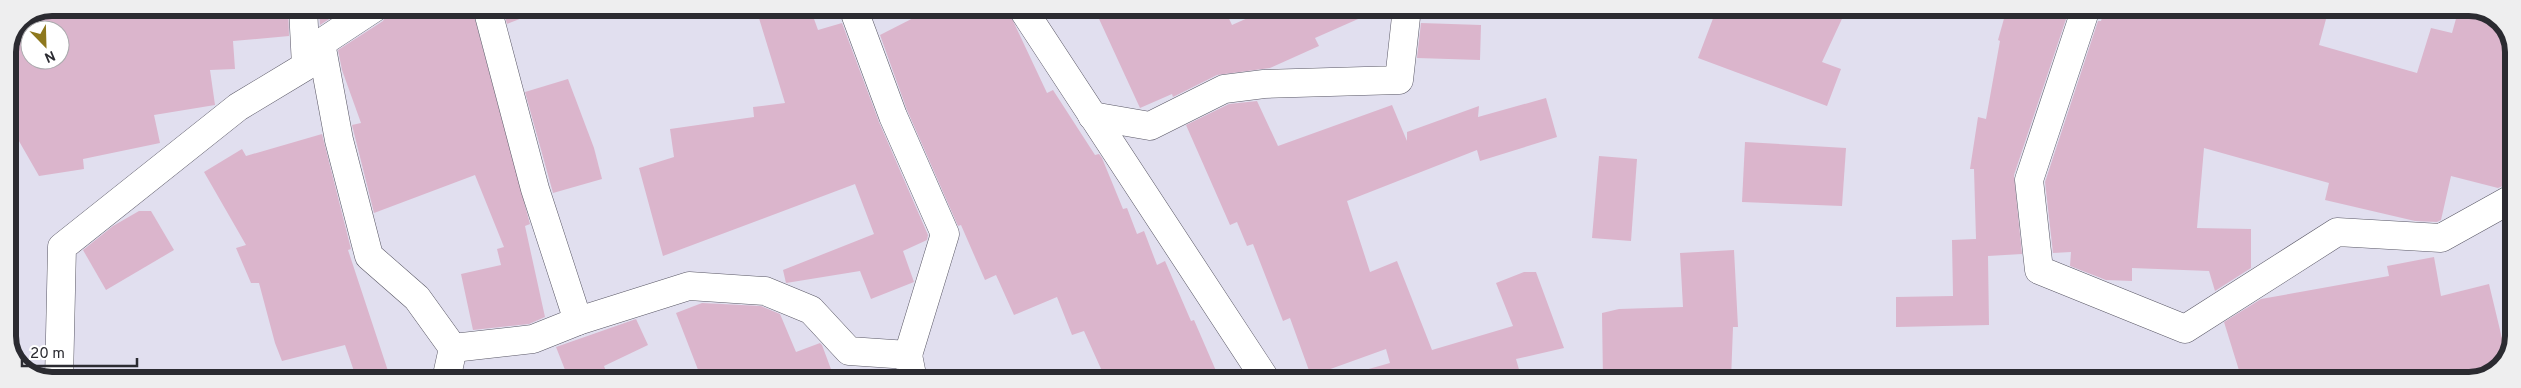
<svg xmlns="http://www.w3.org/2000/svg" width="2521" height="388" viewBox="0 0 2521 388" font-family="Overpass,sans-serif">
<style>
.building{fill:#dbb5cc;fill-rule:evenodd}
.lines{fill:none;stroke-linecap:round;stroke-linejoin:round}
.street-casing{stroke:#595765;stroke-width:29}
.street{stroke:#fff;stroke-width:28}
.rim{fill:none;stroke:#2b2b31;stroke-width:6}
</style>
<rect width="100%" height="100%" fill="#e1dfef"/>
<g class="building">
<path d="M52,8H288L289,36L233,41L235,69L210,70L215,105L154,115L160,143L83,159L84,169L39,176L8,122V52L21,20ZM30,30H60V60H30Z"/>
<polygon points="319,8 346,8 320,25"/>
<polygon points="394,8 472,8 530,224 525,226 545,317 529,324 473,330 461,274 501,265 497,249 504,247 475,175 374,213 352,125 361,123 342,70 338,50 383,21 389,9"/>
<polygon points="503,8 543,8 543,10 507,24"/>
<polygon points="778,8 810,8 818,30 842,23 879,122 928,235 927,240 903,251 914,282 871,299 860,271 786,283 783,270 874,234 855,184 663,256 639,168 674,157 670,129 754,117 753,107 785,103 758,15"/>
<polygon points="933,8 1007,8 1047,93 1053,90 1095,155 1099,154 1102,158 1123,209 1127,208 1137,234 1144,231 1157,265 1165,261 1191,321 1194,320 1220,380 1106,380 1084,331 1072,335 1057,297 1014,315 996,275 985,280 961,225 958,226 907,110 880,35"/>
<polygon points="1094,8 1224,8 1232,25 1270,8 1383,8 1315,38 1319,46 1270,68 1217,75 1173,97 1172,94 1140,108"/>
<polygon points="1717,8 1847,8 1822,62 1841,69 1827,106 1698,58"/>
<polygon points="2007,8 2049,8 2068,13 2014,175 2022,254 1988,256 1989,325 1896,327 1896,297 1953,296 1952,240 1976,239 1974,169 1970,169 1978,117 1986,119 2000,41 1998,40"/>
<polygon points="2105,8 2329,8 2319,45 2417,73 2431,28 2452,33 2459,8 2475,8 2501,21 2513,46 2513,182 2498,188 2451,176 2441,220 2437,222 2415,221 2325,200 2329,183 2204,148 2197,228 2251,229 2251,268 2215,291 2209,271 2132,268 2132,281 2106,280 2070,266 2071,252 2053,253 2045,182 2098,21 2101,21"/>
<polygon points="1421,23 1481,25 1480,60 1417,58"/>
<polygon points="568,79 594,148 602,179 553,193 525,92"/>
<polygon points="1546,98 1557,137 1480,161 1477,150 1347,201 1370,272 1397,261 1432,350 1513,326 1496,283 1524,272 1536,272 1564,348 1516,359 1520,373 1493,380 1359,380 1358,372 1390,363 1386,349 1311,376 1290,318 1283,321 1253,244 1247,246 1237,222 1230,225 1186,125 1229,104 1257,101 1278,146 1392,105 1407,141 1407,132 1479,106 1478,117"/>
<polygon points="322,134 351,249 348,250 391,380 357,380 345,345 282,361 275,343 259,283 251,283 236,248 246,245 204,172 242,149 246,156"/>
<polygon points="1745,142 1846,148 1842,206 1742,202"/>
<polygon points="1599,156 1637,159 1631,241 1592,238"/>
<polygon points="139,211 151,211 174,250 106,290 83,250 113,226"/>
<polygon points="1734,250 1738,327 1733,327 1731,380 1603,380 1602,313 1619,309 1683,307 1680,253"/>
<polygon points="2434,257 2441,296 2489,284 2506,355 2498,370 2469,380 2242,380 2224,322 2261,299 2389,276 2387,266"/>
<polygon points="702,303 761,306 780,314 796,352 820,343 822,345 835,380 702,380 676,313"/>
<polygon points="636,319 648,345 604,366 607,374 590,380 569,380 556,347"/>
</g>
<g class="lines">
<defs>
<g id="street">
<polyline points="487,8 535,189 578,321"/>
<polyline points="853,8 893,116 945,234 908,355"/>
<polyline points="1022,8 1266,380"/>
<polyline points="2086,8 2029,180 2039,270 2185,329 2337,232 2441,238 2513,198"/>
<polyline points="321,43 374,8"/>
<polyline points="313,55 321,43 339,140 369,256 417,298 453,348 446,380"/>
<polyline points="1092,116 1150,126 1224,89 1264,84 1399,80 1407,8"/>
<polyline points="453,348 533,339 578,321 689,286 765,291 811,310 849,351 908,355 913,380"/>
<polyline points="59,380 62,247 238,107 306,66 303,8"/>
</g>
</defs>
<use href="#street" class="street-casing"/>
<use href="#street" class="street"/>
</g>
<path d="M0 0H2521V388H0ZM52 16H2469A36 36 0 0 1 2505 52V336A36 36 0 0 1 2469 372H52A36 36 0 0 1 16 336V52A36 36 0 0 1 52 16Z" fill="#eeeeef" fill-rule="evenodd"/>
<path class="rim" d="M52 16H2469A36 36 0 0 1 2505 52V336A36 36 0 0 1 2469 372H52A36 36 0 0 1 16 336V52A36 36 0 0 1 52 16Z"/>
<g transform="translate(45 45) rotate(157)"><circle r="24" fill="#ffffff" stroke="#aaaaad"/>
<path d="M0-4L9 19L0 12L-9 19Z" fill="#8e781d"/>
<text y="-8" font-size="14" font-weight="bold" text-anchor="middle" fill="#2b2b31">N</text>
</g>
<path d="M22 358v8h115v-8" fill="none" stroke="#2b2b31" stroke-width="2.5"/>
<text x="30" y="358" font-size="15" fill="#2b2b31" stroke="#ffffff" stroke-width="4" paint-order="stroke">20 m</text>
</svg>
